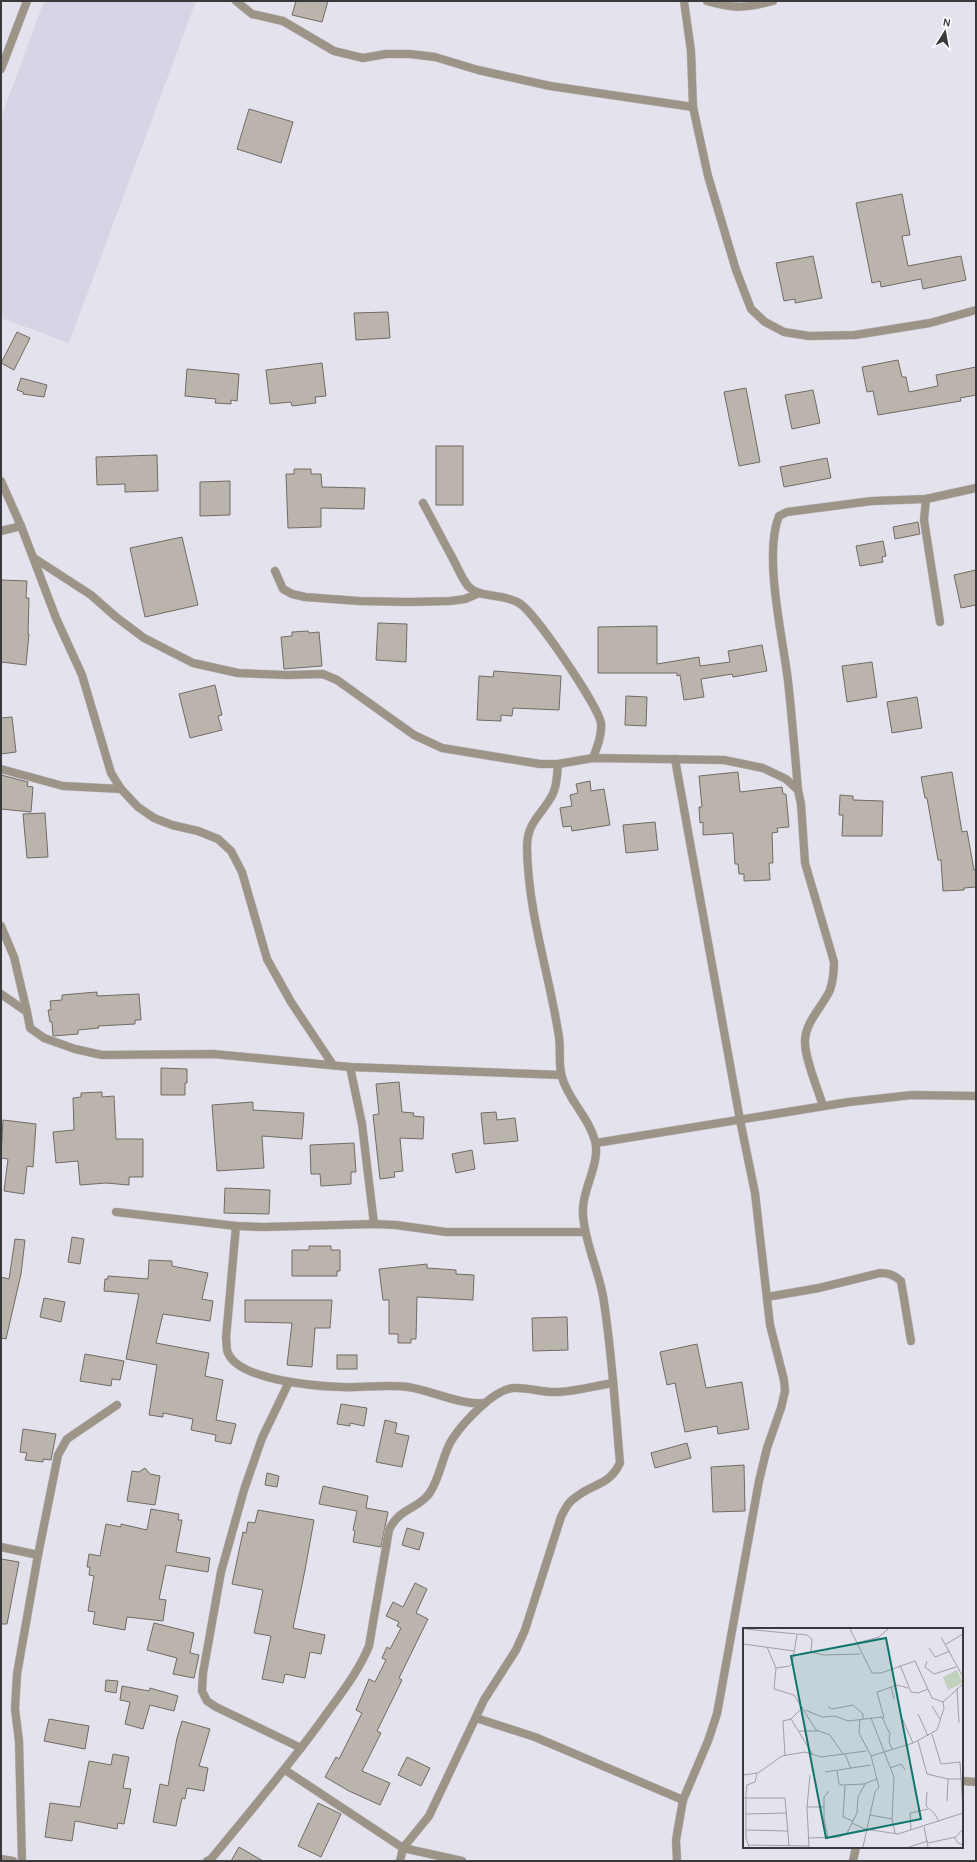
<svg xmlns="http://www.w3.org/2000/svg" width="977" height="1862" viewBox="0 0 977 1862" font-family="Karla,sans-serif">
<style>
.built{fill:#d5d5e5}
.building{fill:#bab4ac;stroke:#706b64}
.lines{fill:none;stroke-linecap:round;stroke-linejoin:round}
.street-casing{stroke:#c2c1ca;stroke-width:9}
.street{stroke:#9c9486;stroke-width:8}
.inset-road{fill:none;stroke:#a09fa6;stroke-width:1}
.view{fill:#0f766e;fill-opacity:0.15;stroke:#0f766e;stroke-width:2}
.inset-edge{fill:none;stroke:#39393c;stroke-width:2}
</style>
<rect width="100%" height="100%" fill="#e4e3ed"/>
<polygon class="built" points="44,1 196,1 69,343 1,318 1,118"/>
<g class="building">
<polygon points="296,1 328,1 322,22 292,15"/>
<polygon points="249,109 293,122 281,163 237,149"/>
<polygon points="902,194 910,235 902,236 908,266 961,256 966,280 923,289 921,279 881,287 880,281 872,283 856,203"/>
<polygon points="813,256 822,298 795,303 795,299 784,301 776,263"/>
<polygon points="388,312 390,338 356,340 354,313"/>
<polygon points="17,332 30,338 14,370 1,363"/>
<polygon points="898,360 902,377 906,377 909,392 938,386 936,375 976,367 976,395 960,398 961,401 878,415 873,391 867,392 862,367"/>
<polygon points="322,363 326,396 315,397 316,403 292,406 291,402 270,404 266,370"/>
<polygon points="187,369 239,374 237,401 231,400 231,404 215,403 216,399 185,396"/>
<polygon points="21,378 47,385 44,397 23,394 23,392 17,390"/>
<polygon points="746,388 760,462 739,466 724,392"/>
<polygon points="813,390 820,423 792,429 785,395"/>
<rect x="436" y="446" width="27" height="59"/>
<polygon points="157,455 158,491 125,492 125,484 97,485 96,457"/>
<polygon points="827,458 831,478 784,487 780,467"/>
<polygon points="294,469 311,469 311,474 321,474 322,487 365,488 364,509 321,508 321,527 288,528 286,474 294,474"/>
<polygon points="230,481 230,515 200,516 200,482"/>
<polygon points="918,522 920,534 895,539 893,527"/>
<polygon points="182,537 198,605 145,617 130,548"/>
<polygon points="883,541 886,556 882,557 883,562 860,566 856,546"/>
<polygon points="976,570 976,605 961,608 954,575"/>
<polygon points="1,580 27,581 26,598 29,598 28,634 29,634 26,665 1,662"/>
<polygon points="378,623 407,624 406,662 376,660"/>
<polygon points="657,626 657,664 699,657 700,666 730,662 728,651 762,645 767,671 733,677 732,674 701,679 704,697 684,700 680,675 677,676 677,673 598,673 598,627"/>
<polygon points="308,631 309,633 319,632 322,666 284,669 281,637 292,636 292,632"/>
<polygon points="872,662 877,697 847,702 842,666"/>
<polygon points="494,671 561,676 559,710 513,708 512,716 501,715 501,721 477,720 479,676 493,677"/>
<polygon points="215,685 222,715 218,716 222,730 190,738 179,694"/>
<polygon points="626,696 647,697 646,726 625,725"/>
<polygon points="917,697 922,728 892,733 887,702"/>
<polygon points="12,717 16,752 1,754 1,718"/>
<polygon points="738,772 740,792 782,787 783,794 786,794 789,827 777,828 778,832 772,833 773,863 769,863 770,880 744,881 744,874 739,874 738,864 735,864 733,833 703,835 703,822 700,823 699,807 702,807 699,776"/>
<polygon points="952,772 962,832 967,831 974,870 976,870 976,887 964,888 964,890 943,891 941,860 938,860 927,798 925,798 921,777"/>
<polygon points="1,775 28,782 27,786 33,787 31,812 1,809"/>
<polygon points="590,781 591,791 604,789 610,825 572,831 571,826 563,827 560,808 572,806 570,795 578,793 576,784"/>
<polygon points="840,795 853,796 853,800 883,801 882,836 842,836 843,815 839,815"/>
<polygon points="45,813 48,857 27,858 23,814"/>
<polygon points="655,822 658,850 626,853 623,825"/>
<polygon points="97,992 97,996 139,994 141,1020 135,1020 135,1024 98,1026 99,1028 78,1030 78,1034 53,1036 52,1022 50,1022 48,1010 51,1010 50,1001 62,1000 62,995"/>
<polygon points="161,1068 187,1069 187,1083 185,1083 185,1095 161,1095"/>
<polygon points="399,1082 402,1112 414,1113 413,1116 424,1117 423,1139 400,1138 403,1171 394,1172 395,1177 380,1179 373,1115 379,1114 376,1084"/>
<polygon points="102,1092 102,1097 114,1096 116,1139 143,1139 143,1177 129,1177 129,1185 106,1183 80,1185 78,1161 56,1163 53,1132 74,1130 73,1098 81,1097 81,1093"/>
<polygon points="253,1102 253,1110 304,1113 302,1139 262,1136 264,1168 217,1171 212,1105"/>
<polygon points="496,1112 497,1120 515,1118 518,1141 484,1144 481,1113"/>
<polygon points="3,1120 36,1124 33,1167 27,1166 24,1194 4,1191 8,1159 1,1158"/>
<polygon points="354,1143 356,1172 351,1172 351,1184 321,1186 320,1174 311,1174 310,1145"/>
<polygon points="472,1150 475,1169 456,1173 452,1154"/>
<polygon points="225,1188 270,1190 269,1214 224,1213"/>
<polygon points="72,1237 84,1239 80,1264 68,1262"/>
<polygon points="15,1239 25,1240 21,1274 6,1339 1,1338 1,1277 9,1279"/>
<polygon points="309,1246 331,1246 331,1250 340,1250 340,1271 337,1271 337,1276 292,1276 292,1250 309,1250"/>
<polygon points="149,1260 172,1261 172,1266 208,1273 202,1299 213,1301 210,1321 163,1314 156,1343 209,1353 205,1376 223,1380 216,1420 236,1424 231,1444 215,1441 216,1435 191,1430 193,1419 163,1413 163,1417 149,1415 157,1365 126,1359 139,1294 104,1291 105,1279 108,1279 108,1276 148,1279"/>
<polygon points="427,1264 427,1268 456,1270 456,1274 474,1275 473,1300 417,1297 416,1339 411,1339 411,1343 398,1343 398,1334 389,1334 389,1300 383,1300 379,1269"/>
<polygon points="44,1298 65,1302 61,1322 40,1317"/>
<polygon points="245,1300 332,1300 330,1328 315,1328 312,1367 287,1365 292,1323 245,1322"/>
<polygon points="567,1317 568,1350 533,1351 532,1318"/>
<polygon points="697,1344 706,1388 742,1382 749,1429 718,1434 717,1426 685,1432 675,1383 667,1385 660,1352"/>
<polygon points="85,1354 124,1361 120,1380 112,1379 111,1386 80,1381"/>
<rect x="337" y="1355" width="20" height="14"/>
<polygon points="341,1404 367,1408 364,1426 350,1423 350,1426 337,1424"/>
<polygon points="385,1420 397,1423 395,1433 409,1436 402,1467 376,1462"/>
<polygon points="23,1429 56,1434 51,1460 43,1459 43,1462 25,1460 27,1453 20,1452"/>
<polygon points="687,1443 691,1458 655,1468 651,1453"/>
<polygon points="744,1465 745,1511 713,1512 711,1467"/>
<polygon points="145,1468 150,1474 160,1476 155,1505 127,1501 132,1471 139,1472"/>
<polygon points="267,1473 279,1476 277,1487 265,1485"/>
<polygon points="323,1486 368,1496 366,1508 388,1512 381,1547 353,1542 355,1531 353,1530 357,1511 319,1504"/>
<polygon points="151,1509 179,1514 178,1520 182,1520 176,1552 210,1558 208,1572 166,1565 159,1599 166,1600 163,1621 127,1617 125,1630 93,1624 95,1612 88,1611 94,1576 89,1575 90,1567 87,1567 89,1554 100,1556 106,1524 121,1527 121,1524 147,1530"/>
<polygon points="258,1510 314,1520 305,1570 293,1628 325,1635 321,1654 310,1652 305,1678 285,1674 283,1683 262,1679 271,1636 254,1633 263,1590 232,1584 243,1532 246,1533 248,1522 255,1523"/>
<polygon points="407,1528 424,1533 419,1550 402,1545"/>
<polygon points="1,1559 19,1562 7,1624 1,1624"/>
<polygon points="415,1583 427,1589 416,1613 428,1619 399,1678 402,1680 377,1731 381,1733 362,1771 390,1783 380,1805 349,1791 325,1777 336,1757 339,1759 362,1713 356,1710 369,1679 375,1682 386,1660 382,1658 387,1647 390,1649 401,1628 397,1626 399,1622 386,1616 393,1602 403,1607"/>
<polygon points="154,1623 194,1633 190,1653 199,1655 194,1678 173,1674 177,1658 147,1650"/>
<polygon points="106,1680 118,1681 116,1693 105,1691"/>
<polygon points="122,1686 149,1691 150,1688 178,1696 174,1711 150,1705 143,1729 125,1724 130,1702 120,1700"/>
<polygon points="49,1719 89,1726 85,1749 44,1741"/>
<polygon points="182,1721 210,1729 199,1766 208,1768 204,1791 187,1788 185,1799 182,1798 176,1826 153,1822 160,1784 168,1786 177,1738"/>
<polygon points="113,1754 129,1757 123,1788 131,1789 124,1824 118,1823 117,1829 75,1821 72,1841 45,1837 50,1803 80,1807 89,1761 111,1765"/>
<polygon points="407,1757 430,1768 421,1786 398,1775"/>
<polygon points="318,1803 341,1814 321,1857 298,1846"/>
<polygon points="239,1847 263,1861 231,1861"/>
</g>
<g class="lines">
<defs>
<g id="street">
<polyline points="236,1 252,14 283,21 334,51 363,58 386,54 410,54 435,57 478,70 550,86 693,107"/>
<polyline points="684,1 691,51 693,107 708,176 736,270 751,309 765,322 784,332 809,336 855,335 930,323 976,310"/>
<path d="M707,1C733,9 747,8 773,1"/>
<polyline points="1,69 27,1"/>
<polyline points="1,481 21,526 56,618 82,675 111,773 121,789 138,807 154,818 172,825 198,831 218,839 231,851 242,872 267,959 291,1002 333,1065"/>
<polyline points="926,499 924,520 940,622"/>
<path d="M423,503C433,521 442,539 452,557C457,566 461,577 468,586C480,599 504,593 519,603C535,612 598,706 601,723C602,736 597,747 593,758"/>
<polyline points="1,531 21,526"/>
<path d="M34,558L91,595L116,617L144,638L193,663L238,673L287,675L323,674L337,680L414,735L442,748L540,764H558L593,758L724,760L763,768L786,779L798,790L801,804L805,863L834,962C834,971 833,981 830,990C823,1006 806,1021 805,1040C804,1057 818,1089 823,1106"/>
<polyline points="275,571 283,589 292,594 305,597 359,601 408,602 450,601 465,599 479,593"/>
<polyline points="675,759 740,1120 755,1193 770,1325 784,1380 785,1391 781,1408 767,1448 759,1481 717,1714 708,1741 683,1800 676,1840 677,1861"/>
<polyline points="1,769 63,786 121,789"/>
<path d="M798,790C795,754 792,717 788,681C783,638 763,555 779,516L787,512L872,501L926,499L976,488"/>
<polyline points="1,926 14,957 27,1012"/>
<polyline points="1,994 27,1012 30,1028 44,1038 75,1049 102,1055 213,1054 350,1067 561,1075"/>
<polyline points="350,1067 362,1124 374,1224"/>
<polyline points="596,1143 849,1102 912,1095 976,1096"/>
<polyline points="116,1212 236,1226 264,1227 374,1224 396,1225 446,1232 585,1232"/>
<path d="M236,1226L226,1338C227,1342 226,1349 228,1353C239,1380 314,1386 341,1387C363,1388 385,1384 408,1387C430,1390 463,1406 485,1403"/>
<path d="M767,1297L819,1288L880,1273C889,1273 894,1275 901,1281L911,1341"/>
<polyline points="289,1382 262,1438 244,1490 221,1572 203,1673 202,1691 207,1701 216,1707 301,1748"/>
<polyline points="1,1547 38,1555"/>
<polyline points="476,1718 535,1737 683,1800"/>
<polyline points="285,1770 403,1848 462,1861"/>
<polyline points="962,1781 976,1782"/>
<polyline points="1,1859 13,1861"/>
<polyline points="22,1861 19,1741 15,1709 17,1674 38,1555 58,1455 67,1439 117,1405"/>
<path d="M207,1861L211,1859C249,1813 287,1768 322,1720C339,1696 358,1673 369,1646L389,1530C399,1508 418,1509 429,1494C441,1477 442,1454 453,1438C464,1422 493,1390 513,1388C528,1387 543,1393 559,1392C577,1391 595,1386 613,1383"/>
<path d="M400,1861L403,1848L429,1816L484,1700L516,1650L525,1630L561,1517C565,1509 568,1502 576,1497C593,1483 609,1486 620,1463C615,1407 612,1351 603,1296C598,1269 585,1243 583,1215C581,1190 601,1164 595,1141C589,1117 568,1100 562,1077C558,1064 561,1050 559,1037C549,972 528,914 527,847C527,824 539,817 550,799C557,789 557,775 558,764"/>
<polyline points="853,1861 856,1847"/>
</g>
</defs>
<use href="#street" class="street-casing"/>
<use href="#street" class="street"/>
</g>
<g transform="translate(743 1628)">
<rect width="220" height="220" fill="#e4e3ed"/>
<path d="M214,42L220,55L205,62L200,49Z" fill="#c0d1be"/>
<path class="inset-road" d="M2,1L64,7L69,11L68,24L81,27L117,26M107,1L129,45H138L172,33L189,70L200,74L220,56M54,7L49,36L47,38L33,40L31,61L51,67L73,102L87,107L100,126M198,9L220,49M114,15L136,9L145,1M0,16L51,23M203,16L220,6M24,19L33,40M186,20L192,29L207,23M184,33L182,39L191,46L213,39M157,37L168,64L175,65L185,61M148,59L151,71M214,60L216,95M189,78L197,91M85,79L89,81L110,77L120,86V91M62,82L79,89L92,88L105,93L139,89L147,106L146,114L149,121M175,86L185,108M128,90L151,149L149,191L152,205M141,90L134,64L154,57L165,60M159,90L170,115M48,91L70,127M117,92L116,105L128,128L136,159L132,164L120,219M56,103H75M189,106L198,136L217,134L220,181M175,113L184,146L205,151M102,126L108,141M42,128L40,93L48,91L60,79M128,128L170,115L194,102L201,80L200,74M147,140L158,136L162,142M94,143L96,156L99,157L121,156L134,151M82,144L128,137M0,147L15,145L39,128L62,124L78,129L123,123M102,158L100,189L110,193M184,164L183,178L192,186L196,194M0,170H42L46,218M204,173L205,151H219M64,179H81M3,186L44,185M127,187L149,191M109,195L122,201L155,206L220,185M181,199L185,219M3,202L45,203M168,202L167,185L185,181M85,209L81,191V169L86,163M211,209L215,215L220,217M65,210L96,209L104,205L114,185L115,169L122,156M185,215L213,209L220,201M6,217L66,218M6,219L3,210V165L4,157L12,154L14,145M66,219L64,179L67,147M166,219L185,213"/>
<path class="view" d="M143,10L178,191L83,210L48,28Z"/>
<rect width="220" height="220" class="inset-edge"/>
</g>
<rect width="977" height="1862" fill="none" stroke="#39393c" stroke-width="4"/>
<g transform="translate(945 32) rotate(11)" stroke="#ffffff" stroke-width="3" paint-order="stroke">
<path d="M0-3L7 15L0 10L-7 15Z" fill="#39393c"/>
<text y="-6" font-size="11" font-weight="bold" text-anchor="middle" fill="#39393c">N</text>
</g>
</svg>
